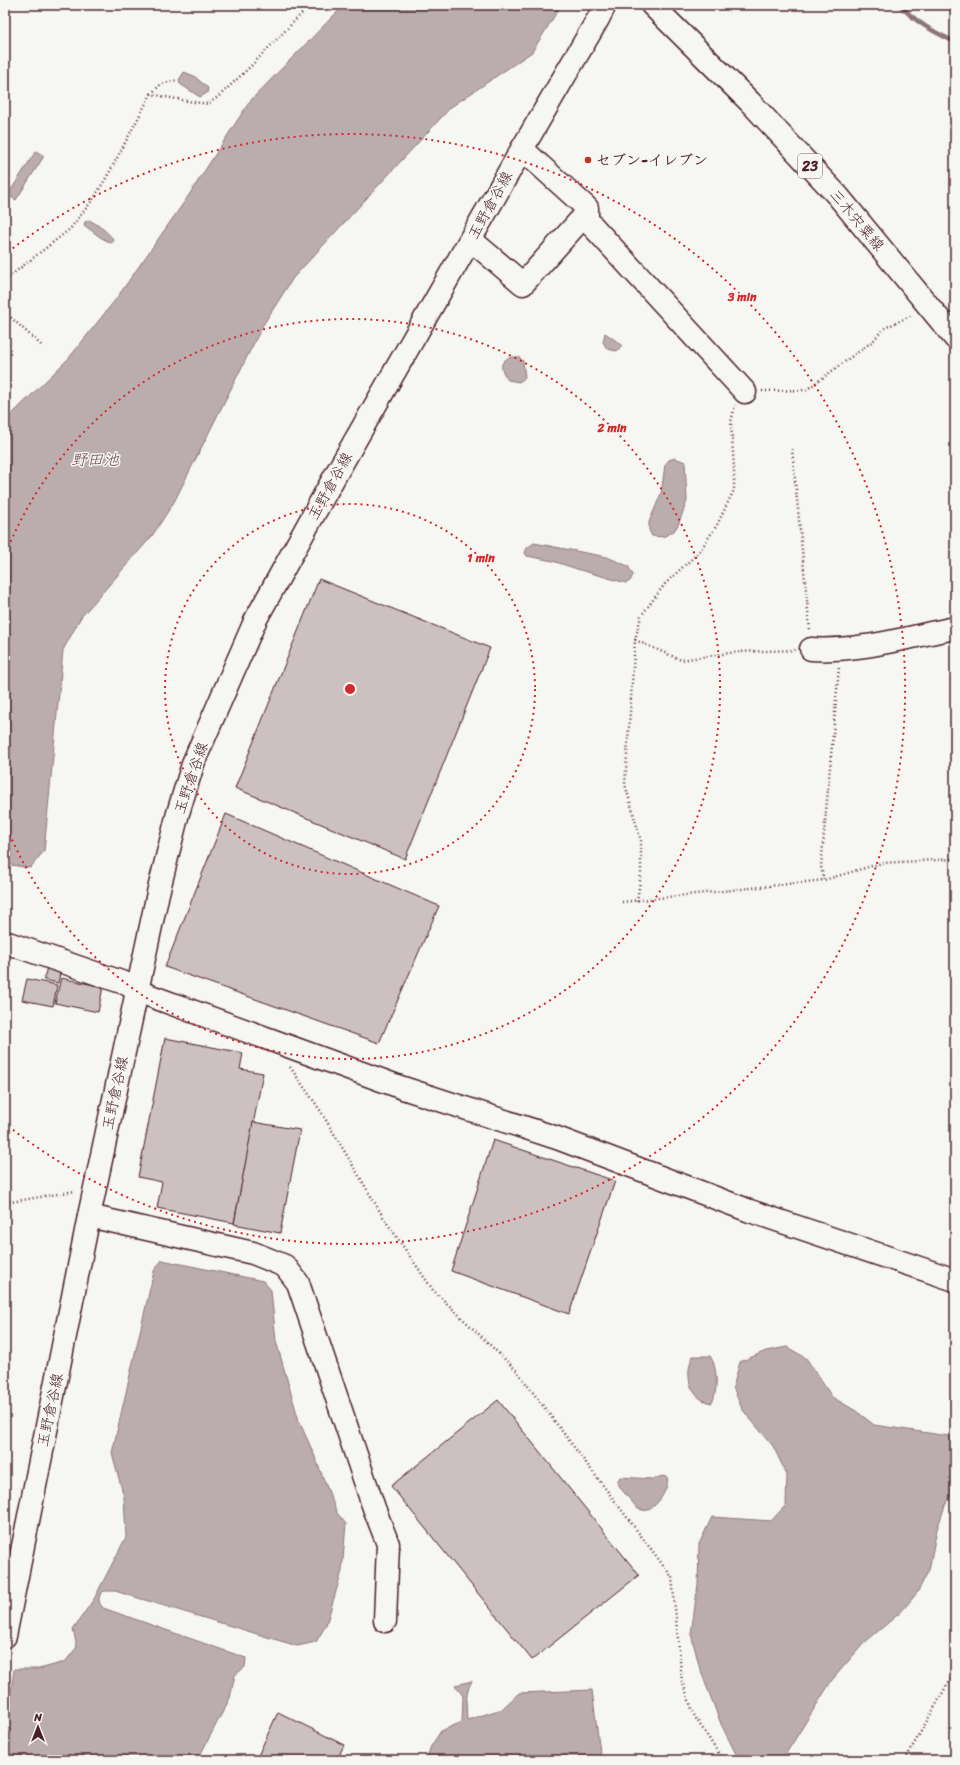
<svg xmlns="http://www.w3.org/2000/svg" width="960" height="1765" viewBox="0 0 960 1765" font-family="Sriracha,'Klee One',sans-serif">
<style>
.water{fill:#bbadae;stroke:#8e747a}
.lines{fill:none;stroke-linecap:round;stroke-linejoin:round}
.stream{stroke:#8e747a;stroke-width:4.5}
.building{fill:#ccc1c0;stroke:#4a1f2b}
.minor-casing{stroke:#4a1f2b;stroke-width:25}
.major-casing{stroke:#4a1f2b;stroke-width:25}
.path{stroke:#4a1f2b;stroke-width:2.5;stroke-dasharray:1 3;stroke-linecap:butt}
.minor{stroke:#f6f6f2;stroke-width:22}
.major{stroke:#f6f6f2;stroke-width:22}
.ring{fill:none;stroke:#d62828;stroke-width:2;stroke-dasharray:2 4}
.poi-dot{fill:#c8321e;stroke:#f6f6f2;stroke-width:1.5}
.labels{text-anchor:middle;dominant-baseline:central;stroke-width:3;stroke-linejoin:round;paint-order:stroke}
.shield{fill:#f6f6f2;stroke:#7e6067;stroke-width:1}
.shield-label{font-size:14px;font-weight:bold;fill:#4a1f2b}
.poi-label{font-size:15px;font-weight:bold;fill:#4a1f2b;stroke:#f6f6f2;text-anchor:start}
.street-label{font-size:15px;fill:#4a1f2b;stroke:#f6f6f2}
.water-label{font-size:16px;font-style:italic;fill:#6c4a52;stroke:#f6f6f2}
.centre{fill:#d62828;stroke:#f6f6f2;stroke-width:2}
.ring-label{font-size:12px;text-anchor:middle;font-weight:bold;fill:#d62828;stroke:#f6f6f2;stroke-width:3;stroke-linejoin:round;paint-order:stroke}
</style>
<rect width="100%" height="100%" fill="#f6f6f2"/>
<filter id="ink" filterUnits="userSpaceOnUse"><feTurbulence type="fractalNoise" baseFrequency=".025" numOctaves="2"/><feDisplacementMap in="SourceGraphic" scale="8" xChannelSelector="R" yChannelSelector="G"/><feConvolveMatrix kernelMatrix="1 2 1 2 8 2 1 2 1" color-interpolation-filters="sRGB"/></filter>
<g filter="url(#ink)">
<g class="water">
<polygon points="344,5 560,5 560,7 532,52 451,107 293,278 263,325 174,502 152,536 81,617 63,650 44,851 30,868 5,864 5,421 69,358 116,299 185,201 250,101"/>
<polygon points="184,72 194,76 208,88 207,93 200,97 180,84 179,80"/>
<polygon points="36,151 44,156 16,200 9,196 11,190"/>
<path d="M89,220C97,224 110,233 114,241L111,243L100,237L84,225L85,222Z"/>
<polygon points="605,333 622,345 617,351 607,349 603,342"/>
<path d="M511,357H519L523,361L525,378L519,382L508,380C501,370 497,362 511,357Z"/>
<polygon points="675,458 685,462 687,501 678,525 674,531 663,537 652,536 649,530 649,522 661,494 665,465 669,460"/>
<polygon points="534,543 607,557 628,566 633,575 630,581 626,583 580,570 553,561 527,556 525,553 527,548"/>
<path d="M162,1260L263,1281L271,1290L276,1341L299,1421L313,1452L337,1513L346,1524L342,1571L326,1625L316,1642L297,1646L115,1591H104C97,1596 98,1602 103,1608L246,1658L245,1667L235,1675L230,1698L198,1759L5,1760V1722L12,1686L14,1669H39L65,1662L77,1647L73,1629L94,1599L126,1537L124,1497L112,1453L154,1271Z"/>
<polygon points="787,1347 806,1358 832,1397 856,1411 874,1425 955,1437 955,1488 945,1506 937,1529 929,1570 917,1593 901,1612 864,1643 832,1680 782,1760 739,1760 721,1724 700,1669 691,1634 698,1584 699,1544 712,1517 771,1521 786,1505 787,1475 773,1446 742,1409 733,1387 740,1362 766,1351"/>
<path d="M693,1356H710C718,1367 718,1391 712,1403C689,1400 684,1373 693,1356Z"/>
<path d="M663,1476L667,1477C670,1487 658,1506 648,1510C645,1511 642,1510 638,1509L622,1490L617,1482L620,1477L652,1479Z"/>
<path d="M472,1681C465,1692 466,1707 467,1720L502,1709L519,1693L592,1690L601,1760H426L431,1746L441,1731L462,1722L463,1696L455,1685Z"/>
</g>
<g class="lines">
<path class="stream" d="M900,5C915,22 934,32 955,42"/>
</g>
<g class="building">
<polygon points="319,579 490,648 405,859 235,788"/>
<polygon points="226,814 439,906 379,1043 165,967"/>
<polygon points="47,966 61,968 58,983 44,980"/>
<polygon points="61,978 103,987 98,1012 55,1003"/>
<polygon points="27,979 57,985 53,1006 22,1000"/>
<polygon points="165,1038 243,1053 240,1069 263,1073 234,1223 157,1208 162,1182 138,1177"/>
<polygon points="253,1122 300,1130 280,1233 234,1224"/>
<polygon points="493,1140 615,1181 569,1314 451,1271"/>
<polygon points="498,1400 639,1575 532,1660 391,1486"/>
<polygon points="278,1712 344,1745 337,1760 256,1760"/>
</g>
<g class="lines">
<defs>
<g id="minor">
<polyline points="522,149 587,208 587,220 745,392"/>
<polyline points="471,240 523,284 582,218 587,217"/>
<path d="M811,649C859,652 908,637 955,628"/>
<polyline points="5,942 127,984 137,991 403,1088 557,1138 750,1211 955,1280"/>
<polyline points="89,1216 253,1253 285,1266 298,1283 374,1508 388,1544 385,1621"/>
</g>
<g id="major">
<polyline points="652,5 750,102 838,196 955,338"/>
<polyline points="5,1636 89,1216 158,893 178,813 194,761 256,619 336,474 522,149 598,19 605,5"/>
</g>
</defs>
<use href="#minor" class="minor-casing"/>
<use href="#major" class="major-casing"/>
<g class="path">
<polyline points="151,94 161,84 177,80"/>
<polyline points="5,280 70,229 94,198 109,173 151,94 187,101 208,104 218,97 250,67 310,5"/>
<polyline points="5,312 41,345"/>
<polyline points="762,391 806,390 873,341 883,329 912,315"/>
<polyline points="792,449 810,631"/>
<polyline points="635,640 681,660 736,652 795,650"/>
<polyline points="824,880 821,867 839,667"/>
<polyline points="637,901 641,874 641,841 625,784 635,640 641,616 665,584 699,552 717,525 734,490 734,469 731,422 735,405"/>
<polyline points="622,902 824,880 882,863 955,859"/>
<polyline points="290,1067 320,1110 385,1220 433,1290 516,1370 672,1577 682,1681 695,1717 723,1760"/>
<polyline points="5,1203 75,1191"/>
<polyline points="905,1760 955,1671"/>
</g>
<use href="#minor" class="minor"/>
<use href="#major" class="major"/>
</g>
</g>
<g class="ring">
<circle cx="350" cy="689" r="185"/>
<path d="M6 553A370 370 0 1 1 6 825"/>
<path d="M8 252A555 555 0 1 1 8 1126"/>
</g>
<circle class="poi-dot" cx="588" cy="160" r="4"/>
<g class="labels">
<rect class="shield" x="798" y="154" width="24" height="24" rx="3"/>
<g class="shield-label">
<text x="810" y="166">23</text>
</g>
<g class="poi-label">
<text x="596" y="160">セブン-イレブン</text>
</g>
<g class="street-label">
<text transform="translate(490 205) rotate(-61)">玉野倉谷線</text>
<text transform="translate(857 220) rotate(50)">三木宍粟線</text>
<text transform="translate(330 486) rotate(-61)">玉野倉谷線</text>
<text transform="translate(191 778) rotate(-71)">玉野倉谷線</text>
<text transform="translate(115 1093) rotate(-78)">玉野倉谷線</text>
<text transform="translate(50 1410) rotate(-78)">玉野倉谷線</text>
</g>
<g class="water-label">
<text x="95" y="459">野田池</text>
</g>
</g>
<circle cx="350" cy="689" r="6" class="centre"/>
<g class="ring-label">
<text x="742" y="301">3 min</text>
<text x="612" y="432">2 min</text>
<text x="481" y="562">1 min</text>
</g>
<rect width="960" height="1765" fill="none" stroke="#f6f6f2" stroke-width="20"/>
<rect x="10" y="10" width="940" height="1745" fill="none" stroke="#4a1f2b" stroke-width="1.5" filter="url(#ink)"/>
<g transform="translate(38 1727)" stroke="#f6f6f2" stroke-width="3" paint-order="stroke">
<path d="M0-3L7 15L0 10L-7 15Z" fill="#4a1f2b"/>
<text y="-6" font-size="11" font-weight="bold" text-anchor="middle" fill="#4a1f2b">N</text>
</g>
</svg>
